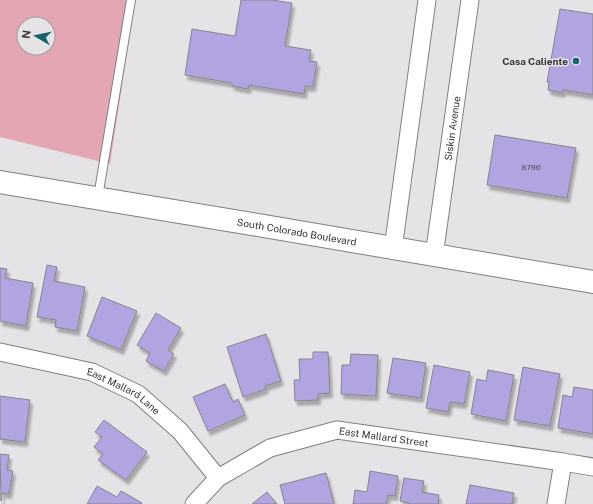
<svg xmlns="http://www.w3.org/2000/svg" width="593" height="504" viewBox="0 0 593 504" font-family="'Public Sans',sans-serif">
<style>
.green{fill:#e5a6b3;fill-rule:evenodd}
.building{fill:#b2a4e0;stroke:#868589;filter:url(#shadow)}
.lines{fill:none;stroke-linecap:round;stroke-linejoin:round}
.lane-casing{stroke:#817e82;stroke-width:10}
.street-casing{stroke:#817e82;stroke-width:19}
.secondary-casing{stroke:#817e82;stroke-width:24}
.lane{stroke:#fff;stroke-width:8}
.street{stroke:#fff;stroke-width:17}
.secondary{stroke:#fff;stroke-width:22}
.poi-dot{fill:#15646a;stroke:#e6e3e7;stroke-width:1.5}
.labels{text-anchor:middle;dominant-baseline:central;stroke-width:3;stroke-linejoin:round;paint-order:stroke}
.number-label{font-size:8px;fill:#545060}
.poi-label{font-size:10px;font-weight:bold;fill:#353435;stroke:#e6e3e7;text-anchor:end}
.street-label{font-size:10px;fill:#353435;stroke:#e6e3e7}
</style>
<defs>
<filter id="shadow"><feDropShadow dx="2.5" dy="4.5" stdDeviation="1" flood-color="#0004"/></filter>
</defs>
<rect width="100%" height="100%" fill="#e6e3e7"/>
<path class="green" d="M0,0H135L110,164L0,137ZM24,24H48V48H24Z"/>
<g class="building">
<polygon points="241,0 272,0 292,3 285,46 311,50 309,61 317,62 313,87 305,86 304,94 249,85 248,89 232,86 232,83 185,75 192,29 235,36"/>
<polygon points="560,9 593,14 593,95 563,90 562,93 548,90 549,82 547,82"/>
<polygon points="495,135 576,148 567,198 487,185"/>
<polygon points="47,265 57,267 54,281 85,287 77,331 55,327 56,320 37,317"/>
<polygon points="0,268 7,269 5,278 33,283 26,326 0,321"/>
<polygon points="102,297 137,311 121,350 87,336"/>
<polygon points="156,313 181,328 168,350 174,354 164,371 146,361 150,353 137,345"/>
<polygon points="266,334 281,381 265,386 266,389 243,397 227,347"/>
<polygon points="313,352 328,352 330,393 318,394 318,400 295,401 294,380 300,380 299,359 313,359"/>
<polygon points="351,354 378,355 376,396 341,394 342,365 350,365"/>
<polygon points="393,358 426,363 421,398 387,393"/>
<polygon points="434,365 470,372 464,404 450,402 448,412 426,408"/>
<polygon points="523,367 560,374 550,426 514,420"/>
<polygon points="488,370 514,375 506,421 471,414 477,379 486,381"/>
<polygon points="225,384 233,402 238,399 245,415 208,431 193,397"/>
<polygon points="574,387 593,390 593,434 558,428 563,395 572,397"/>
<polygon points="0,396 30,400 25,442 0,439"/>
<polygon points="104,420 147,452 126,480 98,460 103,454 94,447 102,437 95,432"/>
<polygon points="0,454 9,455 7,470 13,471 9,494 2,493 1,501"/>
<polygon points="370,471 398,476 395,496 388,495 386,504 353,504 355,490 367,492"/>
<polygon points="326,473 334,504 285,504 280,485"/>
<polygon points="404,478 424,481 422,492 439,495 438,504 408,504 409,503 400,501"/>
<polygon points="470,485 514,493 512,504 466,504"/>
<polygon points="97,486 117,497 121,491 142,503 141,504 87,504"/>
<polygon points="267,492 277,504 252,504"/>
</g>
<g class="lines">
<defs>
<polyline id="lane" points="98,197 131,0"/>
<g id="street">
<polyline points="393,249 427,0"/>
<path id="s1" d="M434,256L470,0"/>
<path id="s2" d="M0,352L92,372L138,394L180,431L218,478"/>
<path id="s3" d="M194,504L218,478L270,448L337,430L563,462L593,467"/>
<polyline points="556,504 563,462"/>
</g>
<g id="secondary">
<path id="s4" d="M0,182C198,214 395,249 593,282"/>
</g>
</defs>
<use href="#lane" class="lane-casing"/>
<use href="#street" class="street-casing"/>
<use href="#secondary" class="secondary-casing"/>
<use href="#lane" class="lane"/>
<use href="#street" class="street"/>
<use href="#secondary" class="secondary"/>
</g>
<circle class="poi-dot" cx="576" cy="61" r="4"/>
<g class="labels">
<g class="number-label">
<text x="531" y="167">8796</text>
</g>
<g class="poi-label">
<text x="568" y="61">Casa Caliente</text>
</g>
<g class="street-label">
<text stroke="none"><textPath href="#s1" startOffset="129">Siskin Avenue</textPath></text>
<text stroke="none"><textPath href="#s4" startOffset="301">South Colorado Boulevard</textPath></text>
<text stroke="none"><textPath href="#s2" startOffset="131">East Mallard Lane</textPath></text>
<text stroke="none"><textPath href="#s3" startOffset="212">East Mallard Street</textPath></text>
</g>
</g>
<g transform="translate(36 36) rotate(279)"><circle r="19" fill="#e6e3e7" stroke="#9f9da0"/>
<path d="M0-3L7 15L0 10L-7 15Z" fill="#15646a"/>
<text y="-6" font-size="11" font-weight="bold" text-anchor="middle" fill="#353435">N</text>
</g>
</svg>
